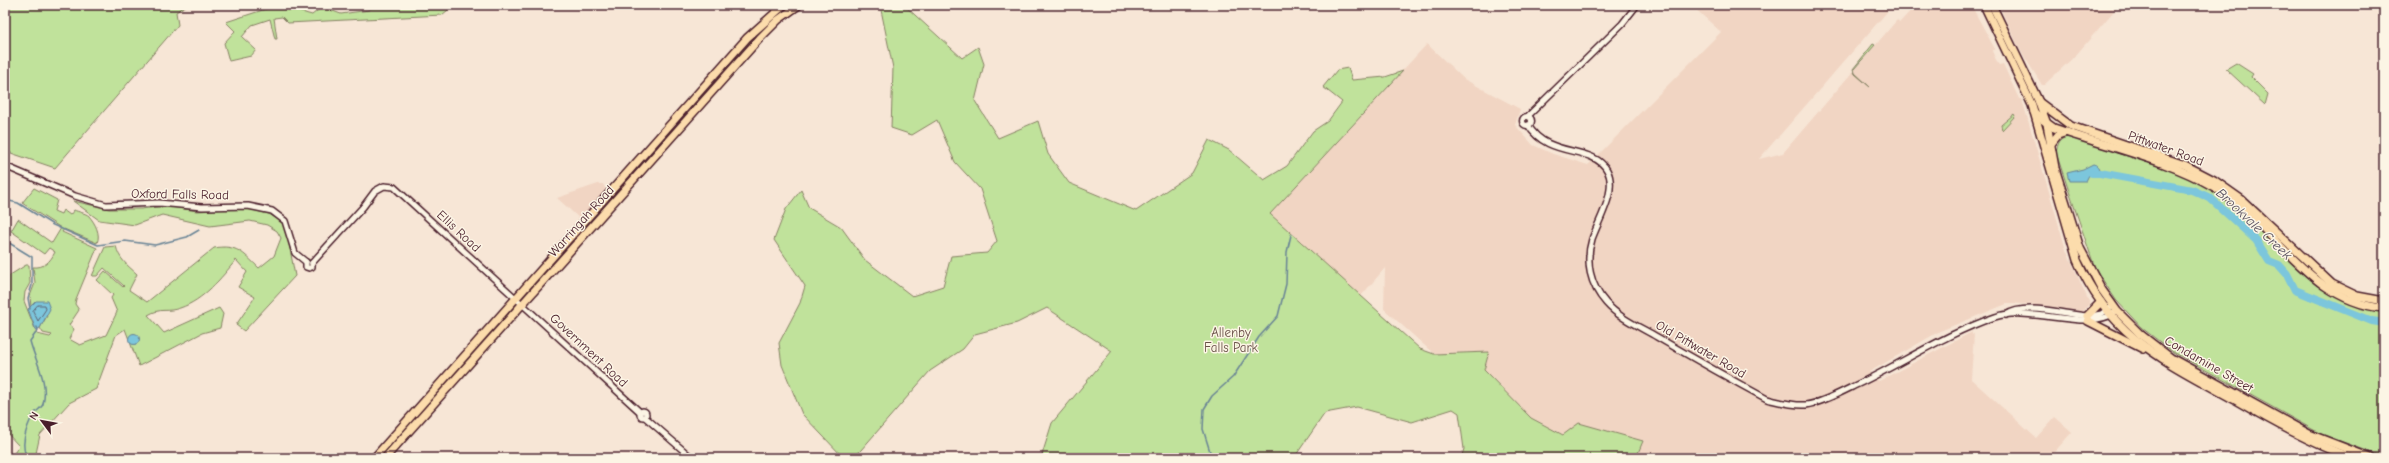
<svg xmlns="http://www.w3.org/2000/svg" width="2389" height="463" viewBox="0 0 2389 463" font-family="'Comic Neue',sans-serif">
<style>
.built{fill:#f1d5c3}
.green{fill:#c0e29b;stroke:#858063}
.water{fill:#7cc6dc;stroke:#688395}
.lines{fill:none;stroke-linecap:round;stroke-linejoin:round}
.shore{stroke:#5e6272;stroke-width:1}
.stream{stroke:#688395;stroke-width:1.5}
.river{stroke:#7cc6dc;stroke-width:8}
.tertiary-casing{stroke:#4a1f2b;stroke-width:8}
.primary-casing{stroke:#4a1f2b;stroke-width:10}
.trunk-casing{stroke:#4a1f2b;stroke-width:10}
.tertiary{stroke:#fcf5e5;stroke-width:5}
.primary{stroke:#fcdcac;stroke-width:7}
.trunk{stroke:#fcdcac;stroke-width:7}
.labels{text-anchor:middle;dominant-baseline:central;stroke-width:3;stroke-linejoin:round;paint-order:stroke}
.street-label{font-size:13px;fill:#4a1f2b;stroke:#fcf5e5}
.park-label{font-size:13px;fill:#685047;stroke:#fcf5e5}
.water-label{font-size:14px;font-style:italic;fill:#595160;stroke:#fcf5e5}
</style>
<rect width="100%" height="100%" fill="#f7e6d6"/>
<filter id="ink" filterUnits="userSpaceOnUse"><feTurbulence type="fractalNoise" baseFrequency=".025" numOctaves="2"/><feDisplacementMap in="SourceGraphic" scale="8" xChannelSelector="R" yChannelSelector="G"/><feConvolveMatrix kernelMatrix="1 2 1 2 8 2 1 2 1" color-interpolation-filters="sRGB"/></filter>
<g filter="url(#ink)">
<g class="built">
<polygon points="1691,5 1893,5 1759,159 1783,153 1897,20 1900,22 1916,5 1971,5 1995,49 1992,51 1996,60 2000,65 2003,64 2019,99 2021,99 2023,103 2066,250 2090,304 2082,311 2072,312 2036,305 2009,303 1940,331 1869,372 1879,381 1972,332 1972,335 1974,334 1971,379 2036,438 2055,417 2072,432 2051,456 2053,458 1636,458 1643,441 1563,435 1531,418 1484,370 1489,352 1434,354 1384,309 1385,268 1361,296 1270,214 1427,44 1464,79 1520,109 1515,125 1533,145 1553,154 1588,165 1721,32"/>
<polygon points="1999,5 2119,5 2076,55 2044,85 2042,85 2019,48"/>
<polygon points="598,184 603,184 606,190 580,219 557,198"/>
</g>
<g class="green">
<polygon points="5,5 187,5 176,12 178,25 55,168 5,151"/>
<polygon points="373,5 454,5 442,15 288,23 282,17 274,18 277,39 275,39 270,19 252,25 242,37 256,50 251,56 229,61 224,43 235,31 226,22 269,8 287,8 312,15 322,7 341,14 369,10"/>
<polygon points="880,5 904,5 962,58 978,47 984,64 975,101 998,138 1038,121 1048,154 1069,183 1136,211 1192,173 1209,140 1229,150 1264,180 1287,166 1313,131 1328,121 1342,102 1323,87 1337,70 1348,68 1352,80 1385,77 1403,71 1270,214 1420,349 1434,354 1489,352 1484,370 1531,418 1563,435 1579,423 1643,441 1636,458 1461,458 1464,449 1459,413 1453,409 1412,422 1357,407 1325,413 1294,458 1041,458 1052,423 1112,351 1047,308 1017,323 975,334 963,349 930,371 854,458 842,456 802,414 782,365 779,343 800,303 805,286 774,240 786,209 801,190 809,208 841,227 865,260 912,296 943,286 951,256 987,253 997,241 980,189 955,162 937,120 912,135 891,128 893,68"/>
<polygon points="1873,44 1875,45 1854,69 1855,73 1870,87 1855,74 1853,69"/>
<polygon points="2236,63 2253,74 2251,77 2268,94 2265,105 2226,69"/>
<polygon points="2014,114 2015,116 2002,130 2001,125"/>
<path d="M2069,137L2183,174L2214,190L2233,204L2321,289L2362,309L2384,311V457L2321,434L2173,352L2142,328L2116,300L2095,268L2056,153C2058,143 2059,138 2069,137Z"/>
<path d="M34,188L57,200L54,211L61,214L63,210L70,215L74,210C78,212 86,213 89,216C95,223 101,234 97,243L64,229L62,232L97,248L76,299L75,304L79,310L69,325L74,329L69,339L80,345L106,335L117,312L111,298L113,295L97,280L105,271L123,287L124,286L104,268L97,276H92L105,247L116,246C119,259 127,265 137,274L129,290L147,302L214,248C237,244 243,253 259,268L274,256L281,238L277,231L267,225L250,221L210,226L162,215L135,225L99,220L73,201L109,209H141L165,206L197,211L244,208L269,214L279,220L286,227L295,276L244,331L236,325L255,297L238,287L247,272L236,260C221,278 204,300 180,308C166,313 162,307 148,315L164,333L219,308L223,314L220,328L202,333L139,366L125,329L116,335L96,389L69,403L40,435L35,458H15L12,456L19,446L5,431V406L8,407L10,399L5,398V268L7,277L26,265H29L30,283L25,292L24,301L37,334L50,337L52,335L43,333L40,328L47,316L36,301L31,307L30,296L35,283L33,267C44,268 50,262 55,252L49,248L44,254L11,231L18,219L52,243L61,228L22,203Z"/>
</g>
<g class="water">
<polygon points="2093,164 2097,165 2102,175 2089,175 2086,181 2069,181 2067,173 2083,169"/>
<polygon points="36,301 47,301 50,309 40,328 36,330 28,309"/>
<circle cx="134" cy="339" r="5.5"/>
</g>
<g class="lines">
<polygon class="shore" points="38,305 45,305 46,309 38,321 33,311"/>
<g class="stream">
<polyline points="5,200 18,203 53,225 98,245 125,241 155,245 187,237 199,230"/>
<polyline points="6,241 32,257 32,285 28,298 30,309"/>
<path d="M29,458C18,449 27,426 33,415C36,411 42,408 43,404C49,382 35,361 30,341L38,330L37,327"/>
<polyline points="1212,458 1203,429 1204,409 1212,396 1233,377 1259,337 1278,316 1286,284 1287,252 1291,235"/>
</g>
<polyline class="river" points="2092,173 2100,173 2192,190 2210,198 2256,240 2269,261 2279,265 2287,274 2295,290 2372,321 2384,323"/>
<defs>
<g id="tertiary">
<polyline points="1528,116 1622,24 1637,5"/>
<circle cx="1527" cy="121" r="4.5"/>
<path d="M1528,125C1548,159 1592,144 1607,170C1618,190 1599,219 1592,239C1585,262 1590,285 1606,303C1619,318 1640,327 1657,337C1693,358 1730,379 1767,399C1780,402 1793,406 1806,405C1821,403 1840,393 1854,386C1901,364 1945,334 1995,317C2030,305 2087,332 2114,313"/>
<polyline points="5,166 75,196 106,205 159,203 202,207 248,206 272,211 285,221 295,253 306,262"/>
<polyline points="306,262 306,267 309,268 312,267 312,263"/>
<polyline points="312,263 363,207 375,191 384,186 394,187 640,412"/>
<path d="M2006,315C2026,301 2068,316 2091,316L2101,314L2110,308"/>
<circle cx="643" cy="414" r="3"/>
<polyline points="645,417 692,458"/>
</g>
<g id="primary">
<polyline points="2039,102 2071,126 2185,165 2214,180 2241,199 2332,284 2357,296 2384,301"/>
<path d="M2034,112L2040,118L2054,128C2107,147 2166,159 2214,187C2274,223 2308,302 2384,308"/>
</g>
<g id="trunk">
<path d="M1984,5L2032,105L2077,260C2111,338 2165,361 2235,400C2273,422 2311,443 2352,458"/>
<polyline points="1992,5 2039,102 2047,124 2055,168 2080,248 2102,290 2117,311 2140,334 2171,358 2309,434 2371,458"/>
<polyline points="2050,145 2058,135 2067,132"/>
<polyline points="2087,316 2101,302"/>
<polyline points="2088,321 2143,349"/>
<polyline points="374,458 747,38 784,5"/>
<polyline points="385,458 760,38 778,20 799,5"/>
</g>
</defs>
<use href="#tertiary" class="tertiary-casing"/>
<use href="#primary" class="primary-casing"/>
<use href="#trunk" class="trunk-casing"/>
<use href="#tertiary" class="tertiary"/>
<use href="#primary" class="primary"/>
<use href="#trunk" class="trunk"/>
</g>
</g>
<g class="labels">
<g class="street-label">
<text transform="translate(2166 148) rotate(20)">Pittwater Road</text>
<text transform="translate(180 194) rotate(1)">Oxford Falls Road</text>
<text transform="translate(581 221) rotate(-48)">Warringah Road</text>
<text transform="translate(459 231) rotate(43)">Ellis Road</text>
<text transform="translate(1701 349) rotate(30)">Old Pittwater Road</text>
<text transform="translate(589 350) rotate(43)">Government Road</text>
<text transform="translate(2209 364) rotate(30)">Condamine Street</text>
</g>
<g class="park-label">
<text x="1231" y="332">Allenby<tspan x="1231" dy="15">Falls Park</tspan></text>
</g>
<g class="water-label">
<text transform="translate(2254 224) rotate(43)">Brookvale Creek</text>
</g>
</g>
<rect width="2389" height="463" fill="none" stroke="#fcf5e5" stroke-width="20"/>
<rect x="10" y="10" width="2369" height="443" fill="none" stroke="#4a1f2b" stroke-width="1.5" filter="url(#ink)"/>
<g transform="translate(42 421) rotate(302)" stroke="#fcf5e5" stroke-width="3" paint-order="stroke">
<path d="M0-3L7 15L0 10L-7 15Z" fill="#4a1f2b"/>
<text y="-6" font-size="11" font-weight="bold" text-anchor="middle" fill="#4a1f2b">N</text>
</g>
</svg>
